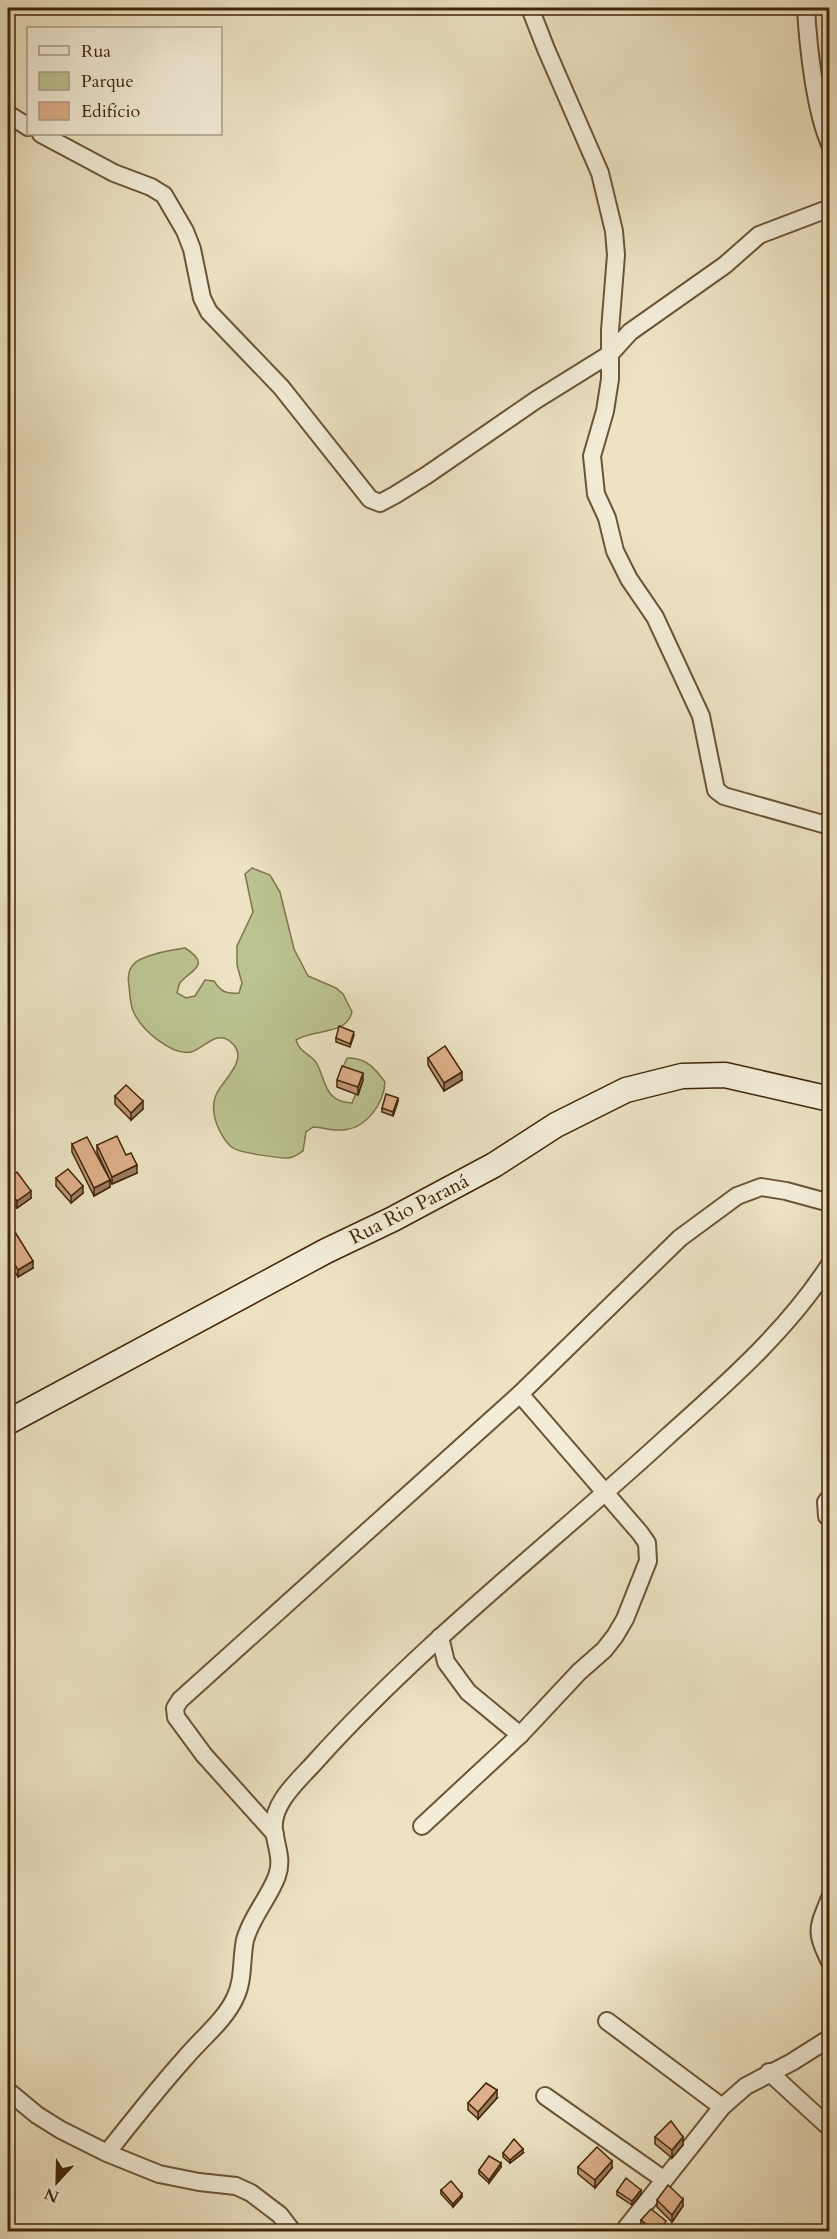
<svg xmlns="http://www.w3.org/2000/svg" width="837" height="2239" viewBox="0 0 837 2239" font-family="Cardo,serif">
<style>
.green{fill:#bcc392;stroke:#7e744c;stroke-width:1.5}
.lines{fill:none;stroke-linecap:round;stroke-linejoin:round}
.street-casing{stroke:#6b5436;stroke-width:20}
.secondary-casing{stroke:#402507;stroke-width:27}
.street{stroke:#f3edd8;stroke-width:16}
.secondary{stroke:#f3edd8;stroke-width:24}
.wall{fill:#bf9778;stroke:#402507;stroke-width:1.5}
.shaded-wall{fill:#9b7b61;stroke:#402507;stroke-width:1.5}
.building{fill:#deb08b;stroke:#402507;stroke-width:1.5}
.labels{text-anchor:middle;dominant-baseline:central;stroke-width:5;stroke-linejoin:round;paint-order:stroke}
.street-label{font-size:20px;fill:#402507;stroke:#f3edd8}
</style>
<rect width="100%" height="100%" fill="#ede3c3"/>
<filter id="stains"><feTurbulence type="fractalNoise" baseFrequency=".00333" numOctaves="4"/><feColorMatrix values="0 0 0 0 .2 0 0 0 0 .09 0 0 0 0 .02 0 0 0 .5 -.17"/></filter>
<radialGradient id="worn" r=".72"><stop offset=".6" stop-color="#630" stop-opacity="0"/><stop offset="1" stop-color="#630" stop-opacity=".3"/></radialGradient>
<path class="green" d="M252,868L270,875L280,892L294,949L308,976L336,988L343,994L352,1012C346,1036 315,1028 296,1040C301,1055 311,1053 317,1064C327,1083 324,1101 352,1103L356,1093L343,1067L347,1058C365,1057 375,1068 385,1082C384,1103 366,1130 341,1130C332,1131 323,1127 313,1127L306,1132L303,1151C298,1154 294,1158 287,1158C278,1158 240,1153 233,1148C224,1142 215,1124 214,1113C213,1108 214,1099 216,1095C222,1080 250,1060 232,1043C217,1028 204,1049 191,1052C172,1056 142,1030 134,1013C130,1006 130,994 129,986C127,974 129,965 141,959C155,953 169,950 185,948C214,966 188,971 180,983C178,986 178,990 177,993L186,998L195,996L205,980L214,981C221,992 226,994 239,993L242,983L237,965V946L253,912L245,874Z"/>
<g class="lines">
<defs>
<g id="street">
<polyline points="530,8 546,49 600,173 614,231 616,255 610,330 610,379 605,411 592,456 596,494 607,518 615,551 629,579 655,617 701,716 716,790 724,796 830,826"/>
<path d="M806,8C808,45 815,111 830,144"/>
<polyline points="8,114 28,127"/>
<polyline points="41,134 114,173 151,187 164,195 185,231 192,249 202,298 209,312 281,387 370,499 380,503 395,495 427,475 536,400 610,354 630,332 725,265 759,235 830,208"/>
<polyline points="830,1497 826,1502 827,1516 830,1517"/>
<polyline points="440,1637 446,1662 468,1692 520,1735"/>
<polyline points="422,1826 520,1735 579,1672 604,1650 615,1636 625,1619 648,1561 647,1543 640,1533 520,1394"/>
<polyline points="275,1834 204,1755 176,1717 175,1708 180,1700 520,1394 680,1238 737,1196 761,1187 786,1191 830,1203"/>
<path d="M830,1898C817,1930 815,1930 830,1962"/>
<polyline points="607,2021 722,2107"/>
<polyline points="769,2072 830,2128"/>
<polyline points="8,2091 37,2115 61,2130 107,2153 159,2174 199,2182 236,2186 251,2193 280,2215 293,2232"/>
<polyline points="545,2096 663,2179"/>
<path d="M107,2153C133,2120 158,2088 186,2057C202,2038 225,2020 235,1998C244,1980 241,1959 245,1940C251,1917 269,1898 277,1876C283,1859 276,1847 274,1830C271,1803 300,1779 316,1761C423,1642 551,1544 668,1436C726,1384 788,1330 830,1264"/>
<polyline points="623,2232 722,2107 746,2086 792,2062 830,2038"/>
</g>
<polyline id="secondary" points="8,1422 326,1251 393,1219 494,1165 556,1125 626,1090 682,1076 725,1075 830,1099"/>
</defs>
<use href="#street" class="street-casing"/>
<use href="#secondary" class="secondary-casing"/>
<use href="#street" class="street"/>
<use href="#secondary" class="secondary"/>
</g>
<g class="wall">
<polygon points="354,1035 350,1047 336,1042 336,1038"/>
<polygon points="428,1058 462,1080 444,1091 428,1065"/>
<polygon points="337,1080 363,1080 358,1095 337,1087"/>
<polygon points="115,1096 143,1109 131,1120 115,1104"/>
<polygon points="398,1101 393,1116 382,1112 382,1108"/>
<polygon points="72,1144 110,1187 94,1196 72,1152"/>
<polygon points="97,1145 126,1155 137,1173 112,1184 97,1152"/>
<polygon points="56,1178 83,1193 71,1203 56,1186"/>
<polygon points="8,1180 31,1198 17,1208 8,1196"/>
<polygon points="8,1237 33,1268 18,1277 8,1260"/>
<polygon points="497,2098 478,2119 468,2110 468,2103"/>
<polygon points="655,2137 683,2145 672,2158 655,2144"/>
<polygon points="503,2153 523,2153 510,2163 503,2157"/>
<polygon points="501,2167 489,2183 479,2174 479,2170"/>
<polygon points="578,2167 612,2168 595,2188 578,2174"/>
<polygon points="441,2190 462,2197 453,2207 441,2194"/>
<polygon points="617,2191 641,2194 632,2205 617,2195"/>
<polygon points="657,2200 683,2206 672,2222 657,2207"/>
<polygon points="641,2220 666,2225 662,2232 651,2232 641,2224"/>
</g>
<g class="shaded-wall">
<polygon points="462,1072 462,1080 444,1091 444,1083"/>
<polygon points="363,1073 363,1080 358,1095 358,1087"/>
<polygon points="398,1098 398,1101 393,1116 393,1112"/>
<polygon points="143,1101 143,1109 131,1120 131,1113"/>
<polygon points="137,1165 137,1173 112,1184 112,1177"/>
<polygon points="110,1180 110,1187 94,1196 94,1188"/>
<polygon points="83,1186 83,1193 71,1203 71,1196"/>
<polygon points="31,1191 31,1198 17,1208 17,1201"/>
<polygon points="33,1261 33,1268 18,1277 18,1270"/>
<polygon points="497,2090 497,2098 478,2119 478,2112"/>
<polygon points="683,2137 683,2145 672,2158 672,2150"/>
<polygon points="523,2149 523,2153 510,2163 510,2160"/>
<polygon points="612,2161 612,2168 595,2188 595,2180"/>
<polygon points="501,2163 501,2167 489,2183 489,2180"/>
<polygon points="641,2190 641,2194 632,2205 632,2201"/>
<polygon points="462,2194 462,2197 453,2207 453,2204"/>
<polygon points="683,2199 683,2206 672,2222 672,2215"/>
</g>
<g class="building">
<polygon points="339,1026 354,1032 350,1044 336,1038"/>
<polygon points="445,1046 462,1072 444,1083 428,1058"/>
<polygon points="342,1066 363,1073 358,1087 337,1080"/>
<polygon points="126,1085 143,1101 131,1113 115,1096"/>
<polygon points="386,1094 398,1098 393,1112 382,1108"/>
<polygon points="117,1136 126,1155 131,1153 137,1165 112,1177 97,1145"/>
<polygon points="87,1137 110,1180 94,1188 72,1144"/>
<polygon points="68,1169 83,1186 71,1196 56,1178"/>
<polygon points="17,1172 31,1191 17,1201 8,1189 8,1180"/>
<polygon points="15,1232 33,1261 18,1270 8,1252 8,1237"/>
<polygon points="486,2083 497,2090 478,2112 468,2103"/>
<polygon points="671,2121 683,2137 672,2150 655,2137"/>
<polygon points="514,2139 523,2149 510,2160 503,2153"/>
<polygon points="597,2147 612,2161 595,2180 578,2167"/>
<polygon points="489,2156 501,2163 489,2180 479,2170"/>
<polygon points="626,2178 641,2190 632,2201 617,2191"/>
<polygon points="451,2181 462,2194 453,2204 441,2190"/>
<polygon points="668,2185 683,2199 672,2215 657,2200"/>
<polygon points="651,2209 666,2221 661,2232 656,2232 641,2220"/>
</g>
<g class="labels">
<g class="street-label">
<text transform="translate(409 1209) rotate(-27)">Rua Rio Paraná</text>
</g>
</g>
<rect width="837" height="2239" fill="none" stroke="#ede3c3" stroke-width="30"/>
<rect x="9" y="9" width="819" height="2221" fill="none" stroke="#402507" stroke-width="3"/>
<rect x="15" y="15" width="807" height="2209" fill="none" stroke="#402507" stroke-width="1.5"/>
<rect x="27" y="27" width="195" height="108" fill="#f3edd8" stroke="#ab9d84" stroke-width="1.5"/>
<rect x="39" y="46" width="30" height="9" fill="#f3edd8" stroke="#ab9d84" stroke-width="1.5"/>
<text x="81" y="57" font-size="18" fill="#402507">Rua</text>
<rect x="39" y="72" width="30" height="18" fill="#bcc392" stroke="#ab9d84" stroke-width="1.5"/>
<text x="81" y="87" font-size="18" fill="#402507">Parque</text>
<rect x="39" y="102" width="30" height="18" fill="#deb08b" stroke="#ab9d84" stroke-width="1.5"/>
<text x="81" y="117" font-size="18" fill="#402507">Edifício</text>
<g transform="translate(57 2182) rotate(202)" stroke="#f3edd8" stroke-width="4.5" paint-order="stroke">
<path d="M0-4.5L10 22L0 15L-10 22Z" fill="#402507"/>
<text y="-9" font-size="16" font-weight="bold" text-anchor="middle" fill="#402507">N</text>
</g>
<rect width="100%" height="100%" filter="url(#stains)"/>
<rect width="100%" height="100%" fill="url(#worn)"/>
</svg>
